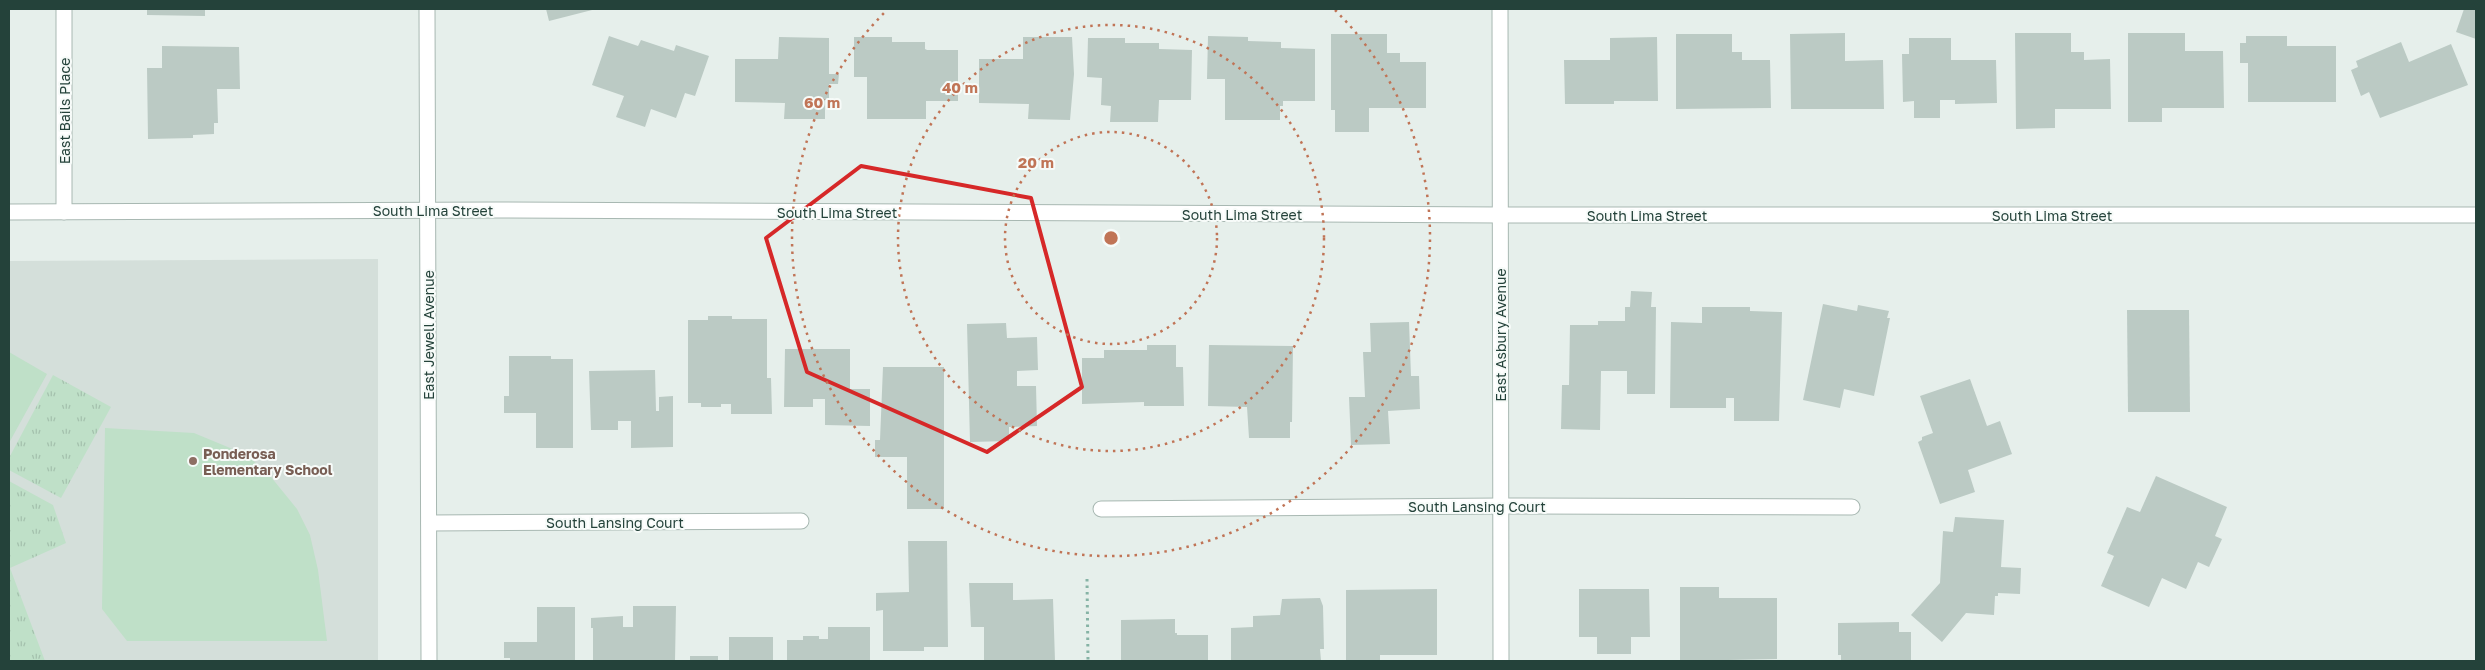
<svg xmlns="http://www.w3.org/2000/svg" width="2485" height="670" viewBox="0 0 2485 670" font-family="'Golos Text',sans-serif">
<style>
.built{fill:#d4dfda}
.grass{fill:#bfe0c8}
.park{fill:url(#park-tufts)}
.building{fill:#bbcac4}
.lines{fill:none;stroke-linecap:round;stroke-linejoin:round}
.minor-casing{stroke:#a8b8b2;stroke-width:17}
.path{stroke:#86b3a5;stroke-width:3;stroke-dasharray:2.5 4;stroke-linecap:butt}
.minor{stroke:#fff;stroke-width:15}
.marked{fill:none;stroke:#d62828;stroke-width:4;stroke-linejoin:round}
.ring{fill:none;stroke:#c07456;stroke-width:2.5;stroke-dasharray:2.5 5}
.education-dot{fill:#8d6e63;stroke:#f7fbf9;stroke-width:2}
.labels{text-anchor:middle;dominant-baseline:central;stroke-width:4;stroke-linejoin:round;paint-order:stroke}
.street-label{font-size:14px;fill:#24423a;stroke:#f7fbf9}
.education-label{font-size:14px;font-weight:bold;fill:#785e54;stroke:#f7fbf9;text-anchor:start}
.centre{fill:#c07456;stroke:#f7fbf9;stroke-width:2.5}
.ring-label{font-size:15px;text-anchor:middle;font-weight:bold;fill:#c07456;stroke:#f7fbf9;stroke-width:4;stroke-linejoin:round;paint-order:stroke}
</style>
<defs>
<pattern id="park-tufts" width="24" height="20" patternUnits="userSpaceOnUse" patternTransform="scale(1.25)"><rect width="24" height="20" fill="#bfe0c8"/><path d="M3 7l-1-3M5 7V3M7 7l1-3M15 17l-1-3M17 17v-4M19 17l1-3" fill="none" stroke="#a4c1ad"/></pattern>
</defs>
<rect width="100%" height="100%" fill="#e6efeb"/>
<polygon class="built" points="378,259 378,661 9,661 9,261"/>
<g class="grass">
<polygon points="9,352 47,374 9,443"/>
<polygon points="105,428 194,433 247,455 271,477 297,509 310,535 318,570 327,641 127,641 102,609"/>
</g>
<g class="park">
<polygon points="53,375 111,407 61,498 9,470 9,458"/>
<polygon points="9,481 53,505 66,543 10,568 45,661 9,661"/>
</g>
<g class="building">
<polygon points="147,9 205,9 205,16 147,15"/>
<polygon points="546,9 596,9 549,21"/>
<polygon points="2464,9 2476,9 2476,39 2456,32"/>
<polygon points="1845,33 1845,61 1883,60 1884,109 1791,109 1790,34"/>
<polygon points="2015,33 2071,33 2071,52 2084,52 2084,60 2110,59 2111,109 2055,109 2055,128 2016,129"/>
<polygon points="2128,33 2185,33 2185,51 2223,51 2224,108 2162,108 2162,122 2128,122"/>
<polygon points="1331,34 1387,34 1387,53 1400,53 1400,62 1426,62 1426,108 1369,108 1369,132 1335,132 1335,110 1331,110"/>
<polygon points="1676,34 1732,34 1732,52 1742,52 1742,60 1770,60 1771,108 1676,109"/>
<polygon points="609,36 638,46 641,40 674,51 676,45 709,56 695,96 685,93 676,118 651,109 645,127 616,117 624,96 592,85"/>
<polygon points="1208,36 1248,37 1248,41 1281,42 1281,48 1315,49 1315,101 1283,101 1283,106 1280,106 1280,120 1225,120 1225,79 1207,79"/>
<polygon points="2246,36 2287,36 2287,46 2336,46 2336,102 2248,102 2248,63 2240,63 2240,43 2246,43"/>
<polygon points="779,37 829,38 829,74 839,74 838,84 829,84 829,100 825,100 825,119 784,119 785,103 735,102 735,59 778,59"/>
<polygon points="854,37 892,37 892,42 925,42 925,49 927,50 958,50 958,101 926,101 926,119 867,119 867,77 854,77"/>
<polygon points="1023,37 1072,37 1074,74 1070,120 1028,119 1029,104 979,103 979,59 1023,59"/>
<polygon points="1657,37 1658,101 1614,101 1614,104 1565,104 1564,60 1610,60 1610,38"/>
<polygon points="1088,38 1125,38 1125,43 1159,43 1159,49 1192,50 1191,100 1159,100 1158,122 1110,122 1111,106 1101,105 1102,78 1087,77"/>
<polygon points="1909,38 1951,38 1951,60 1996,60 1997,103 1955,104 1955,100 1940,100 1940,118 1914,118 1914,101 1903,102 1902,54 1909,54"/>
<polygon points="2401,42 2409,62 2451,44 2468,85 2380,118 2369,92 2361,96 2351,70 2358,67 2356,61"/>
<polygon points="162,46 239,47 240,89 217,89 218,123 214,123 214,134 193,135 193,138 148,139 147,68 162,68"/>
<polygon points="1631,291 1652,292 1651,307 1656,307 1655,394 1627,394 1627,371 1601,371 1600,430 1561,429 1562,385 1569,385 1570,325 1598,325 1598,321 1625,321 1625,307 1630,307"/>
<polygon points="1823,304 1857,311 1858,305 1889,311 1887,318 1890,318 1874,396 1844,389 1840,408 1803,400"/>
<polygon points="1702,307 1750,307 1750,311 1782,312 1779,421 1734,421 1734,398 1726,398 1726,408 1670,408 1671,322 1702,323"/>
<polygon points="2127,310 2189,310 2190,412 2128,412"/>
<polygon points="708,316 732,316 732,319 767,319 767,378 771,378 772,414 731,414 731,404 721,404 721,407 701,407 701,403 688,403 688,320 708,320"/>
<polygon points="1409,322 1411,376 1419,376 1420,409 1388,411 1390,444 1351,445 1349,397 1365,397 1363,352 1371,352 1370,323"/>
<polygon points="1006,323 1007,338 1037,337 1038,370 1017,371 1017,386 1036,386 1037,426 1009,427 1009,441 970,442 967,324"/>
<polygon points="1147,345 1176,345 1176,367 1183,367 1184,406 1144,406 1144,402 1082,404 1082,358 1104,358 1104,350 1147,350"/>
<polygon points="1209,345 1293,346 1292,422 1290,422 1290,438 1249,438 1247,407 1208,406"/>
<polygon points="785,349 850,349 850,389 870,389 870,426 825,425 825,399 813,399 813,407 784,407"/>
<polygon points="509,356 551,356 551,359 573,359 573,448 536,448 536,413 504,413 504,396 509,396"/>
<polygon points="883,367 944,367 944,509 907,509 907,457 875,457 875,440 880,440"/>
<polygon points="655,370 656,411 659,411 659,397 673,396 673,447 631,448 631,421 618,421 618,430 591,430 589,371"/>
<polygon points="1970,379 1987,426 2000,421 2012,454 1968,470 1975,492 1940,504 1918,442 1922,440 1922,437 1933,433 1920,396"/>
<polygon points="2156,476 2227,507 2215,536 2222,539 2209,567 2198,562 2186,589 2162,578 2149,607 2101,586 2114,556 2107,553 2127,507 2140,512"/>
<polygon points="1955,517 2004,520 2001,567 2021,568 2020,594 1998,593 1998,596 1995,596 1994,615 1966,613 1942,642 1911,615 1940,583 1943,531 1953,532"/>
<polygon points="908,541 947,541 948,647 924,647 924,651 883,651 883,610 876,611 876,593 909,592"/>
<polygon points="969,583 1013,583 1013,600 1053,599 1055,661 984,661 984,627 971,627"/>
<polygon points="1680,587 1719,587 1719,598 1777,598 1777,659 1680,661"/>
<polygon points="1437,589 1437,655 1380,655 1380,661 1346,661 1346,590"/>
<polygon points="1579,589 1649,589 1650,637 1631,637 1631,654 1597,654 1597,637 1579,637"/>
<polygon points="1320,598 1323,606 1324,649 1320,649 1321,661 1231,661 1231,628 1253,627 1253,616 1280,615 1282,599"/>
<polygon points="633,606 676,606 675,661 593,661 593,628 591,628 591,618 623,616 623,627 633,627"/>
<polygon points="537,607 575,607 575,661 510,661 510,658 504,658 504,642 537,642"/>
<polygon points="1175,619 1175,633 1177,633 1177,635 1208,635 1208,661 1121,661 1121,620"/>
<polygon points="1899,622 1899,632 1911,632 1911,661 1841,661 1841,655 1838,655 1838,623"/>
<polygon points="828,627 870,627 870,661 787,661 787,640 803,640 803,636 819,636 819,639 828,639"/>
<rect x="729" y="637" width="44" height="24"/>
<rect x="690" y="656" width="28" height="5"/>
</g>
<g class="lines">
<defs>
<g id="minor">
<polyline points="64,9 64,212"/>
<polyline points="427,9 429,661"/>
<polyline points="1500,9 1501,661"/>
<polyline points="9,212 496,210 1500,215 2476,215"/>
<polyline points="1101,509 1500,506 1852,507"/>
<polyline points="429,523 801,521"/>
</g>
</defs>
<use href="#minor" class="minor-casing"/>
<polyline class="path" points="1087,579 1088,661"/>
<use href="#minor" class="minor"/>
</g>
<path class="marked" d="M861,166L1031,198L1082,387L987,452L807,372L766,238Z"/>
<g class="ring">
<circle cx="1111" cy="238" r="106"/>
<circle cx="1111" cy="238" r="213"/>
<path d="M1335 10A319 319 0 1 1 887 10"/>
</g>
<circle class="education-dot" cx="193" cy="461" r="5"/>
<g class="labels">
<g class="street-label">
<text transform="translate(64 111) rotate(-90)">East Bails Place</text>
<text x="433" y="210">South Lima Street</text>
<text x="837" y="212">South Lima Street</text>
<text x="1242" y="214">South Lima Street</text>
<text x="1647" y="215">South Lima Street</text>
<text x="2052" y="215">South Lima Street</text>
<text transform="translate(428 335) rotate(-90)">East Jewell Avenue</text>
<text transform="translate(1500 335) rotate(-90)">East Asbury Avenue</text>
<text x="1477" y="506">South Lansing Court</text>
<text x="615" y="522">South Lansing Court</text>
</g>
<g class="education-label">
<text x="203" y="453">Ponderosa<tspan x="203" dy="16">Elementary School</tspan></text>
</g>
</g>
<circle cx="1111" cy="238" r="8" class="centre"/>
<g class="ring-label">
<text x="960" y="93">40 m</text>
<text x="822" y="108">60 m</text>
<text x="1036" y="168">20 m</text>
</g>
<rect width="2485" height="670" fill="none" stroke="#24423a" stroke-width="20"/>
</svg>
